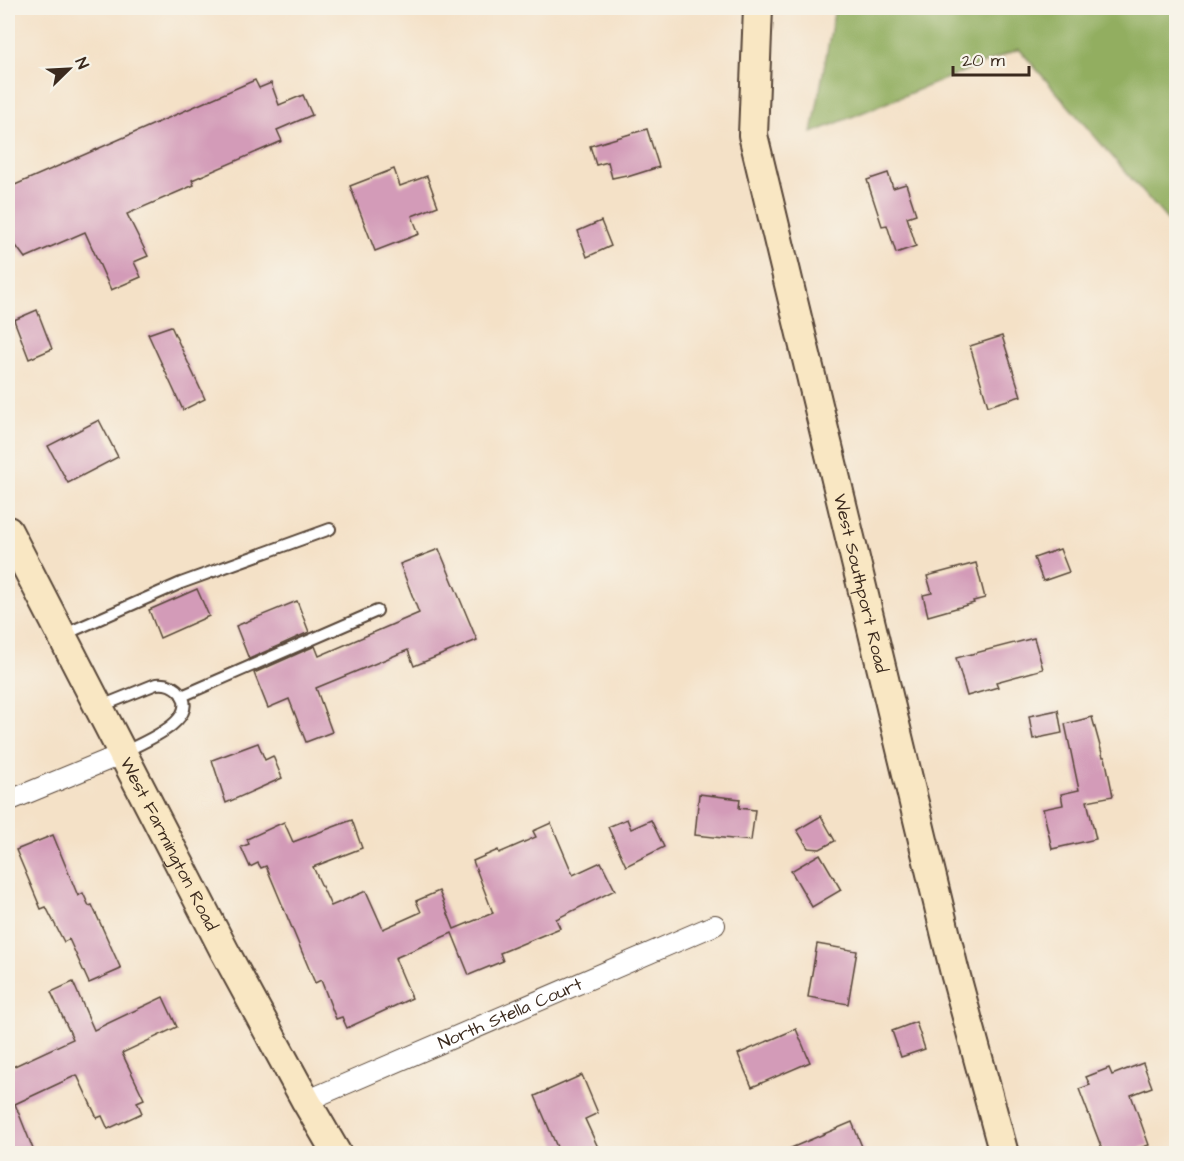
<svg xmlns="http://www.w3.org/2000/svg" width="1184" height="1161" viewBox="0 0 1184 1161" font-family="'Architects Daughter',sans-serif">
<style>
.forest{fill:#92ae61;stroke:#666c40;stroke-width:1.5}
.building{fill:#d39bb8}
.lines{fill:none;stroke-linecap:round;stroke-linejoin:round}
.lane-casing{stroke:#574537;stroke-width:14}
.street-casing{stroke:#574537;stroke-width:22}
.secondary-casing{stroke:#574537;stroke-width:32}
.lane{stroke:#fff;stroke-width:10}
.street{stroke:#fff;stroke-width:20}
.secondary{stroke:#f9e7c3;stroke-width:28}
.labels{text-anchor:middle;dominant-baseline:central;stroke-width:6;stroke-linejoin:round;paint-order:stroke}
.street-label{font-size:18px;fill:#3b2a1e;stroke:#f7f3e8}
</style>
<rect width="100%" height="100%" fill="#f7f3e8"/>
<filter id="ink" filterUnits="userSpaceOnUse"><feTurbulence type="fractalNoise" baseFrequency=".0167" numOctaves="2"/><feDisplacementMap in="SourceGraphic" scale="12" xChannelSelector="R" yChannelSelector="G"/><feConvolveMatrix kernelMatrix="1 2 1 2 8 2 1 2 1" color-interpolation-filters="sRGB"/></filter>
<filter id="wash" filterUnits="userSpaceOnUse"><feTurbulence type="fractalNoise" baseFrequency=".008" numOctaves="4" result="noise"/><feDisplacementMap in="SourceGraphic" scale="24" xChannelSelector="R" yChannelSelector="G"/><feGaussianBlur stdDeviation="1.35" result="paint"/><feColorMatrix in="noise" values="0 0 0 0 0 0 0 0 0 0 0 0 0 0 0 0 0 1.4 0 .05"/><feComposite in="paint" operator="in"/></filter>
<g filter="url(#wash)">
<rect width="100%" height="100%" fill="#f4e1c7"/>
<polygon class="forest" points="835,8 1176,8 1176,230 1019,49 812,133"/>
<g id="blocks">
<g class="building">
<polygon points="255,80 259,88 271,83 279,105 303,95 312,115 277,130 282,141 192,180 194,185 127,214 148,256 134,262 141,277 111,290 85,232 25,258 8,235 8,188"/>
<polygon points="647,129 659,167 627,177 626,175 612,178 608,162 596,165 590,146"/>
<polygon points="394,169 400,186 427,176 438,206 412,216 419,234 375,251 350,186"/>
<polygon points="888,173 893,188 906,184 916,214 907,217 916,246 896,253 887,225 882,226 867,180"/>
<polygon points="601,221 611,246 587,257 578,231"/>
<polygon points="37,310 52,349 29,359 14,320"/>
<polygon points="171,326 205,399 183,410 148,334"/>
<polygon points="1002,336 1021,396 988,406 970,346"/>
<polygon points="99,420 118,457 68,483 48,446"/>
<polygon points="439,549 477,640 414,666 408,650 316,688 332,732 306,742 289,699 268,708 254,673 315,646 319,656 419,613 400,564"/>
<polygon points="1060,549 1069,572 1043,581 1034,558"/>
<polygon points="976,563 985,598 973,601 974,603 928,616 923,595 932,593 927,576"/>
<polygon points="197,589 209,616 160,638 149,610"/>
<polygon points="297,601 309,632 249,659 236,626"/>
<polygon points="1034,638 1043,669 996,682 998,687 967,696 956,658"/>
<polygon points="1058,710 1062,733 1033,739 1029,716"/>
<polygon points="1092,717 1103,757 1105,757 1113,796 1087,801 1096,839 1052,849 1043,809 1063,805 1061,794 1079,790 1065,724"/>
<polygon points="258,743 265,760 273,756 282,778 226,803 212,760"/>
<polygon points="699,794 740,799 739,808 755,810 751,841 695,835"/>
<polygon points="821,816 835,841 820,849 808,848 797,830"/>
<polygon points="627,819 631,829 651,820 664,847 626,866 608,827"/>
<polygon points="352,820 362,848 313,867 331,906 366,891 383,929 421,912 416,901 439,891 454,929 493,913 473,861 498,850 499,853 536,837 533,831 551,823 573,875 601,862 615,890 556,919 560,928 500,953 503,961 469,975 452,933 395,958 412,998 347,1028 342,1017 336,1019 321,980 315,983 266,866 261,868 258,863 250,867 241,847 249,844 247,839 284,822 293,842"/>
<polygon points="53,835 78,896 83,893 89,906 92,905 121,969 89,983 69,939 64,942 46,907 41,909 16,850"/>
<polygon points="820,854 841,890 812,907 791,871"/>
<polygon points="817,944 857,951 848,1004 808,997"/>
<polygon points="73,982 94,1030 163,997 177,1027 122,1053 144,1099 137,1102 142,1113 108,1129 102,1116 97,1118 77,1075 15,1104 35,1154 8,1154 8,1069 73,1039 51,992"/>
<polygon points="916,1022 925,1049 901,1057 892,1031"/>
<polygon points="796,1029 810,1062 752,1087 738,1054"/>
<polygon points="1143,1063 1152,1087 1131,1095 1149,1145 1140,1148 1143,1154 1104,1154 1079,1089 1090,1085 1086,1077 1109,1068 1112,1075"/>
<polygon points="582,1075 598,1113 585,1119 601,1154 560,1154 535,1096"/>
<polygon points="852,1122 865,1154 777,1154"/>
</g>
</g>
</g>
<g filter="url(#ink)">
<use href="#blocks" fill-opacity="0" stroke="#574537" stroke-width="1.5"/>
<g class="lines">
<defs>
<g id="lane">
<polyline points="63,635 181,583 330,529"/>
<polyline points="182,696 377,611"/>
<path d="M99,707L156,684C166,683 174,685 181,694C199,721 143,742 124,752"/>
</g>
<g id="street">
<polyline points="8,801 122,754"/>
<path id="s1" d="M306,1101L715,925"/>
</g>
<g id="secondary">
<path id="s2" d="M758,8L753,135L954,969L1004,1154"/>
<path id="s3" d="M8,531L224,950L306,1101L337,1154"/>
</g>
</defs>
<use href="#lane" class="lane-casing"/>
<use href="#street" class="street-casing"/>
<use href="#secondary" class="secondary-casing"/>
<use href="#lane" class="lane"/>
<use href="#street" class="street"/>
<use href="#secondary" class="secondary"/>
</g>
</g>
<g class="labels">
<g class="street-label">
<text stroke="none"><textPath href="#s2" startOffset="588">West Southport Road</textPath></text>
<text stroke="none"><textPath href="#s3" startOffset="352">West Farmington Road</textPath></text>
<text stroke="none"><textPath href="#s1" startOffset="222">North Stella Court</textPath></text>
</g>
</g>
<rect width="1184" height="1161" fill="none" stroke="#f7f3e8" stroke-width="30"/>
<g transform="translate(69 69) rotate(66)" stroke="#f7f3e8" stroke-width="4.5" paint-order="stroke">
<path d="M0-4.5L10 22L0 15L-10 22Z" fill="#3b2a1e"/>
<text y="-9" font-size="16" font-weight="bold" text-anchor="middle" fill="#3b2a1e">N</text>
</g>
<path d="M953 66v9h76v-9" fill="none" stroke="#3b2a1e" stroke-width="3"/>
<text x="962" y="66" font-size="18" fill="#3b2a1e" stroke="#f7f3e8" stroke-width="4.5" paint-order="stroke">20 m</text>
</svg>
